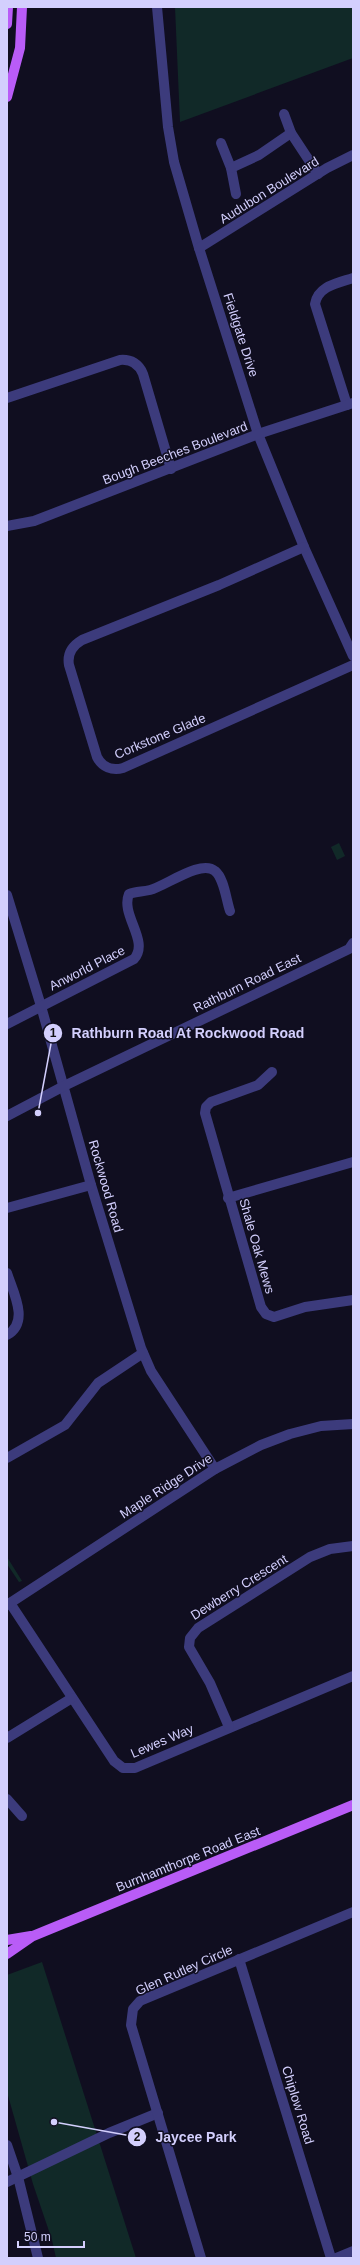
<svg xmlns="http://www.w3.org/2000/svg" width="360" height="2265" viewBox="0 0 360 2265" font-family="Arial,sans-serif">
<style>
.green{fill:#112928}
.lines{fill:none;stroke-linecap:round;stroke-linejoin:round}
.minor{stroke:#3c3b7c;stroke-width:10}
.major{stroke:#b95cf7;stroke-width:10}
.labels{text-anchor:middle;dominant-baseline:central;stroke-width:3;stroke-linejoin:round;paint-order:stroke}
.street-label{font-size:13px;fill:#d3cffd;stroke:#100e20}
.leader{fill:none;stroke:#d3cffd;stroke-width:1.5}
.callout-dot{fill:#d3cffd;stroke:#100e20;stroke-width:1.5}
.mark-label{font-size:12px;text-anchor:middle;font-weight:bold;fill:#111}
.callout-label{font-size:14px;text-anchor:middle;font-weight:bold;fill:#d3cffd;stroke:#100e20;stroke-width:3;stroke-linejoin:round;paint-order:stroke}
</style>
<rect width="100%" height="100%" fill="#100e20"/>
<g class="green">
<polygon points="175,7 353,7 353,58 180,122"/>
<polygon points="339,843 345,856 337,860 331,847"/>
<polygon points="7,1557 22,1581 19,1582 7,1564"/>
<polygon points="42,1962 136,2258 56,2258 52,2240 33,2184 7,2092 7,1975"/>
</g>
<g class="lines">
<g class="minor">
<polyline points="157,7 168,127 174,162 199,248 258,434 304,547 353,656"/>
<polyline points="284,114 291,133 318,174"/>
<polyline points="221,143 231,168 236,194"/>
<polyline points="231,168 259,155 291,133"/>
<polyline points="199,248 327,168 353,155"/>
<path d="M7,398L120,360C131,359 139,364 143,374L171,469"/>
<path d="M347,405L315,304C318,286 338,283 353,278"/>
<polyline points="7,526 34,521 258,434 353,403"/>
<path d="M304,547L219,585L82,640C72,646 67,654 69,665L97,757C102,767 112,771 123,768L353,665"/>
<polyline points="7,895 41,1006 91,1185 141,1348 151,1371 215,1469"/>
<path d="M7,1024L134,959C150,941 120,915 129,894C136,891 142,892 150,890C166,886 201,859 215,871C224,878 226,899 230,911"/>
<polyline points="272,1072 258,1085 211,1102 206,1107 205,1113 261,1307 266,1314 274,1317 305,1307 353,1300"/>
<polyline points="7,1116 64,1086 349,949 353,943"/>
<polyline points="228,1198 353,1162"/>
<polyline points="7,1208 91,1185"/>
<path d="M7,1273C13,1292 30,1322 7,1335"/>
<polyline points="7,1458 65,1425 98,1383 143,1353"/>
<polyline points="10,1603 114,1761 123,1768 135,1768 353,1676"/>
<polyline points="7,1605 215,1469 261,1445 290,1434 321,1426 353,1424"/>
<polyline points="229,1727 210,1683 189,1647 190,1638 198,1628 310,1557 330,1549 353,1546"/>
<polyline points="7,1738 72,1698"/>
<polyline points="7,1799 22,1816"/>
<polyline points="239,1959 331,2258"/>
<polyline points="7,2145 18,2177 38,2258"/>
<polyline points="7,2182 109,2133 158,2113"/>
<polyline points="201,2258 131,2025 133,2009 140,2001 353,1912"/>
<polyline points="336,2258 353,2251"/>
</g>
<g class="major">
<polyline points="7,24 8,7"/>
<polyline points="7,97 20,48 22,7"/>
<polyline points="7,1940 31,1936"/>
<polyline points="7,1954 33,1936 353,1805"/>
</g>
</g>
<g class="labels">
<g class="street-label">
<text transform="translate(269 190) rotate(-32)">Audubon Boulevard</text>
<text transform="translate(241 335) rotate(72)">Fieldgate Drive</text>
<text transform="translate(175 453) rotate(-21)">Bough Beeches Boulevard</text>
<text transform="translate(160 736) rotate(-23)">Corkstone Glade</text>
<text transform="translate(87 968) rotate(-27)">Anworld Place</text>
<text transform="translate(247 983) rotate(-26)">Rathburn Road East</text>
<text transform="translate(106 1186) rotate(74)">Rockwood Road</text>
<text transform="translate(257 1246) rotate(74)">Shale Oak Mews</text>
<text transform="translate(166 1486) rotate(-33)">Maple Ridge Drive</text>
<text transform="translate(239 1587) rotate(-32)">Dewberry Crescent</text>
<text transform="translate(162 1741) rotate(-23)">Lewes Way</text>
<text transform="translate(188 1859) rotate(-22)">Burnhamthorpe Road East</text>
<text transform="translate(184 1970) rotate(-24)">Glen Rutley Circle</text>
<text transform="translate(298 2105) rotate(73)">Chiplow Road</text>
</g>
</g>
<path class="leader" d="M38 1113L53 1033M54 2122L137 2137"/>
<g class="callout-dot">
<circle cx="38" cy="1113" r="4"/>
<circle cx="54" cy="2122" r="4"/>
<circle cx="53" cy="1033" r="10"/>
<circle cx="137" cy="2137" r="10"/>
</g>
<g class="mark-label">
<text x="53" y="1037">1</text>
<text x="137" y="2141">2</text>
</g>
<g class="callout-label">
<text x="188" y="1038">Rathburn Road At Rockwood Road</text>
<text x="196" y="2142">Jaycee Park</text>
</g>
<rect width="360" height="2265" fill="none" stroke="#d3cffd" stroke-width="16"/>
<path d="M18 2241v6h66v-6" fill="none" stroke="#d3cffd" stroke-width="2"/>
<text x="24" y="2241" font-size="12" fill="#d3cffd" stroke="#100e20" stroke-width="3" paint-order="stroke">50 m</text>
</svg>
